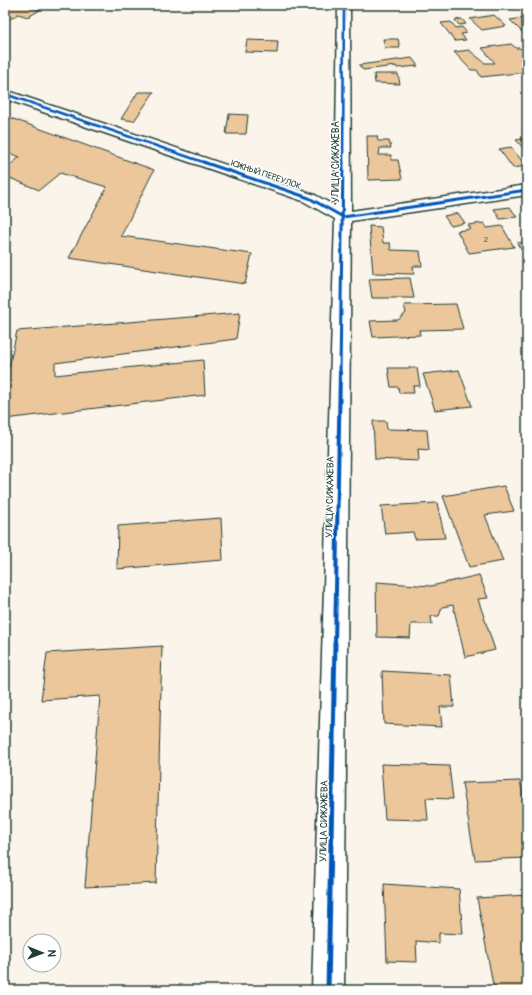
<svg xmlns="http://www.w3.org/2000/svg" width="532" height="995" viewBox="0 0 532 995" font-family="Pangolin,sans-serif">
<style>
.building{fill:#ecc79c;stroke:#1f3d34}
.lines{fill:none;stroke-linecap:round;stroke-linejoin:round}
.minor-casing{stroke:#1f3d34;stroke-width:3}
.minor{fill:#fff;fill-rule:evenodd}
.cycleway-far3-casing{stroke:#fff;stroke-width:4}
.cycleway-far2-casing{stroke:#fff;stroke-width:5}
.cycleway-far1-casing{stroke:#fff;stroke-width:6}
.cycleway-casing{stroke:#fff;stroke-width:8}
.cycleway-far3{stroke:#0057b8;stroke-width:2.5}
.cycleway-far2{stroke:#0057b8;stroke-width:3}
.cycleway-far1{stroke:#0057b8;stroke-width:4}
.cycleway{stroke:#0057b8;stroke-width:5}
.labels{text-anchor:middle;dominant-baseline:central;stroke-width:3;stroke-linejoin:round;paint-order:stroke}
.number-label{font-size:8px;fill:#52604e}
.far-street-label{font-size:9px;fill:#1f3d34;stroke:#fff}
.street-label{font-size:10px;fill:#1f3d34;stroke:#fff}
</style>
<rect width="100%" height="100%" fill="#fbf4eb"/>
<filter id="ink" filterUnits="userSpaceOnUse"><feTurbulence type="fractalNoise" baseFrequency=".025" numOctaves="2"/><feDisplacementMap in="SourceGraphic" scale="8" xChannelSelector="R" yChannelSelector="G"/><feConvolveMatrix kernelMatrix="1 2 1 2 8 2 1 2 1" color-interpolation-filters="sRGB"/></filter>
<g filter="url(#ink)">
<g class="building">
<polygon points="13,5 24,5 40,10 28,17 18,14 5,22 5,10"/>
<polygon points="494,15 506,26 482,30 470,19"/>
<polygon points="523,18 527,23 527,31 522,32 510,20"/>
<polygon points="462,19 466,24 459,25 455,20"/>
<polygon points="451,22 456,28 462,27 467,33 461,34 466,40 455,41 441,23"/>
<polygon points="383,39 398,39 400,48 385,48"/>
<polygon points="247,40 278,41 277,53 245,52"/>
<polygon points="511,44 516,48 520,48 527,55 527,58 520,59 527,67 527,72 481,77 477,70 471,70 454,52 469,50 485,63 495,63 482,48"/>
<polygon points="412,58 418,66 397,68 396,66 363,70 359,65"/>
<polygon points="374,74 398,74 400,84 375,83"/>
<polygon points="138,92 154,92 134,121 121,119"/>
<polygon points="229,114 248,115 246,134 226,134"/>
<polygon points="5,116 154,170 121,236 252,254 245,284 69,258 107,187 60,173 39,190 5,176 5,169 20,157 5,152 5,141 6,140 5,140"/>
<polygon points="367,136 377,136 378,141 389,141 391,148 380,148 379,155 391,155 391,160 398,160 402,179 368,180"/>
<polygon points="527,138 527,151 526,151 516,140"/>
<polygon points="511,147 526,166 513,168 499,149"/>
<polygon points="510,207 517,217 500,219 494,209"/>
<polygon points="458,213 465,223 451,226 444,216"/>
<polygon points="484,223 487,228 502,226 514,247 469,253 457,231 471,229 468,225"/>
<polygon points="369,226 381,227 383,243 390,243 391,250 420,251 422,266 413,266 414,274 373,273"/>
<polygon points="527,242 527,259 517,243"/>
<polygon points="410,278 414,298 372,298 369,279"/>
<polygon points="456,304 463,329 419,330 420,335 373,337 370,321 398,320 406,313 404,305"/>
<polygon points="240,313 236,339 55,363 55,375 203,360 205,395 5,419 5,385 17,331"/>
<polygon points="388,368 417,368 420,386 413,386 414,393 399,393 398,387 391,387"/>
<polygon points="459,370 472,406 435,410 423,374"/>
<polygon points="373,421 386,421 387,429 427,430 429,450 418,449 419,461 375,459"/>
<polygon points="504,486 514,511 485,515 503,561 469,567 443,496"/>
<polygon points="437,503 445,538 415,539 413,532 385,534 381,506"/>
<polygon points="221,518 223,560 117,569 118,526"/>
<polygon points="479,575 488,598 478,599 495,650 465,657 453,605 442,607 439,616 431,616 432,624 411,624 410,638 377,637 376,582 431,586"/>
<polygon points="162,646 156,883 85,887 100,696 41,700 47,653"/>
<polygon points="382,671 451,675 454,707 440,707 442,727 384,724"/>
<polygon points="381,764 449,766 453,799 426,798 428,820 385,819"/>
<polygon points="520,781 527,813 527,858 475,860 462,783"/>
<polygon points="384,884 459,889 463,934 439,933 439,943 416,941 417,962 387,961"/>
<polygon points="527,895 527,990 494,990 477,898"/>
</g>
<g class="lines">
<defs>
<polygon id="minor" points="338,5 350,5 351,211 527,185 527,195 351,221 344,990 312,990 335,219 303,201 5,99 5,90 315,195 335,206"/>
</defs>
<use href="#minor" class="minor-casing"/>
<use href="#minor" class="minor"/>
<defs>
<g id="cycleway-far3">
<polyline points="5,94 206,163"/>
<polyline points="343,163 344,5"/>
</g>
<g id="cycleway-far2">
<polyline points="203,162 309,198 343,217 527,190"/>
<polyline points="340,373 343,162"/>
</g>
<polyline id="cycleway-far1" points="335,644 340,372"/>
<polyline id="cycleway" points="328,990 335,643"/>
</defs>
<use href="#cycleway-far3" class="cycleway-far3-casing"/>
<use href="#cycleway-far2" class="cycleway-far2-casing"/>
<use href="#cycleway-far1" class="cycleway-far1-casing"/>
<use href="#cycleway" class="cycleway-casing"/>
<use href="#cycleway-far3" class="cycleway-far3"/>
<use href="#cycleway-far2" class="cycleway-far2"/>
<use href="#cycleway-far1" class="cycleway-far1"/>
<use href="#cycleway" class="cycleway"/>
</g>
</g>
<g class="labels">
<g class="number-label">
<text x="486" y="239">2</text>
</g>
<g class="far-street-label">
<text transform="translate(266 175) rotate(19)">ЮЖНЫЙ ПЕРЕУЛОК</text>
</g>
<g class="street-label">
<text transform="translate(336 162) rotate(-90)">УЛИЦА СИЖАЖЕВА</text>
<text transform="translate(330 497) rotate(-89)">УЛИЦА СИЖАЖЕВА</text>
<text transform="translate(324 821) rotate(-89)">УЛИЦА СИЖАЖЕВА</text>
</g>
</g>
<rect width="532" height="995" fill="none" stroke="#fff" stroke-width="20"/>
<rect x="10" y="10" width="512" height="975" fill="none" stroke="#1f3d34" stroke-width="1.5" filter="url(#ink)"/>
<g transform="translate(42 953) rotate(91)"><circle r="19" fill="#ffffff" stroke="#a5b1ae"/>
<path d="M0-3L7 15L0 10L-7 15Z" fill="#1f3d34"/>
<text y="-6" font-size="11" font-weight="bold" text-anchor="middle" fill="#1f3d34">N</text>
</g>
</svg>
